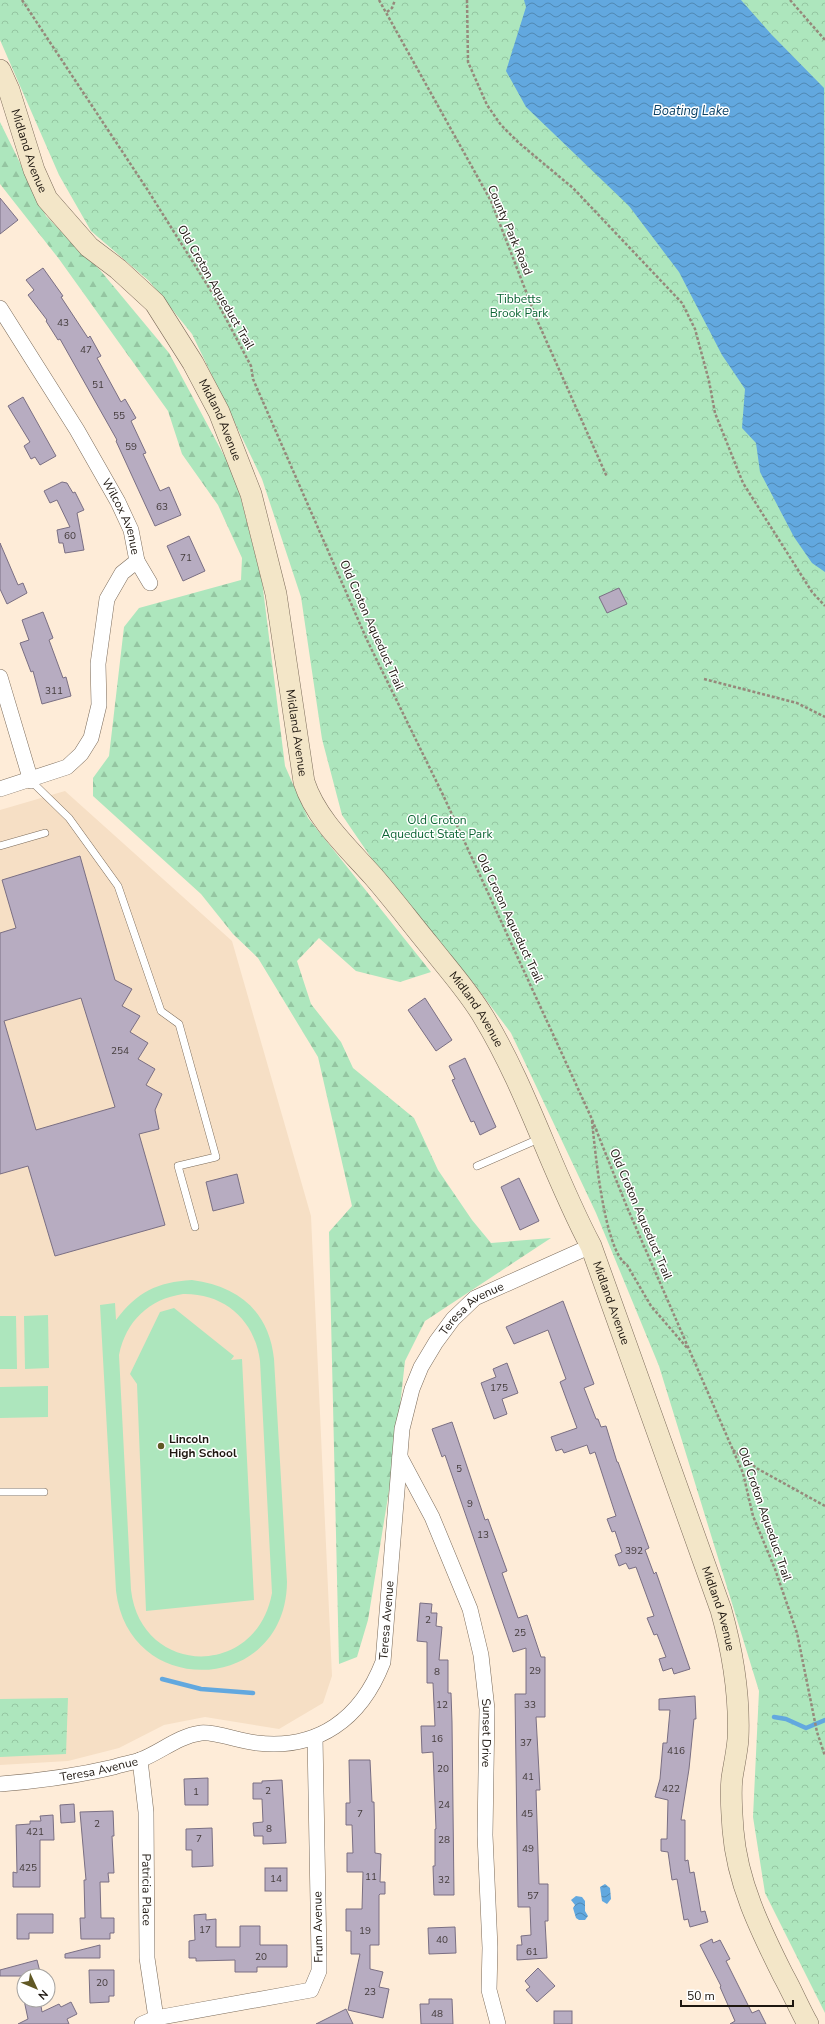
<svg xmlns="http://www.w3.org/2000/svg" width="825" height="2024" viewBox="0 0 825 2024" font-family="'Nunito Sans',sans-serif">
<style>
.built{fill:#f6dfc5}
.green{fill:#ade6bd;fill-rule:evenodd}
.forest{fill:url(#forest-firs)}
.park{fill:url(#park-crowns)}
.water{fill:url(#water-waves)}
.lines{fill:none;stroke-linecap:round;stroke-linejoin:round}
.stream{stroke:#62a8df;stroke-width:4.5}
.building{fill:#b7acc1;stroke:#7a6f83;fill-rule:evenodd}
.lane-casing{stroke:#7b6b5a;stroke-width:8}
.street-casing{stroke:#7b6b5a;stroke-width:16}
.secondary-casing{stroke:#7b6b5a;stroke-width:22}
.path{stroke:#96897b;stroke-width:2.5;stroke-dasharray:3 2;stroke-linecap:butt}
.lane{stroke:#fff;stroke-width:7}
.street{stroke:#fff;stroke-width:15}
.secondary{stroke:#f3e6c8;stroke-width:21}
.poi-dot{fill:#605824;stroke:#fff;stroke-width:1.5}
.labels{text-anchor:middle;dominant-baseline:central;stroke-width:3;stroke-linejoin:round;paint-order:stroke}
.number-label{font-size:10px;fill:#443c3c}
.street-label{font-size:12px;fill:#1e1710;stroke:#fff}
.park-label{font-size:12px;fill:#0d6535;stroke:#fff}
.poi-label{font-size:12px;font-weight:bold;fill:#1e1710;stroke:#fff;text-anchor:start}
.water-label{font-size:13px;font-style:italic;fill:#0b4266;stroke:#fff}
</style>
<defs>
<pattern id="forest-firs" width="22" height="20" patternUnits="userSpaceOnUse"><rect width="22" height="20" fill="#ade6bd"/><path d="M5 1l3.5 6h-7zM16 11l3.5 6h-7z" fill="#94c5a1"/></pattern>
<pattern id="park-crowns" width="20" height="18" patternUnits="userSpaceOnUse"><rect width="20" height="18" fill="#ade6bd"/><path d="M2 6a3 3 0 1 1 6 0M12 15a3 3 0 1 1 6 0" fill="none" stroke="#94c5a1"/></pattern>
<pattern id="water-waves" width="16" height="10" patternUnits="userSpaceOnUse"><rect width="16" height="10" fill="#62a8df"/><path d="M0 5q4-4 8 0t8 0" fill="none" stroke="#5088b3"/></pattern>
</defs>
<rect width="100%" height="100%" fill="#feecd8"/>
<polygon class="built" points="65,791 232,941 311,1216 332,1676 323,1703 279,1729 205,1717 164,1725 119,1748 68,1761 0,1765 0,810"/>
<g class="green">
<path d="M192,1280C239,1286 269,1312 274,1359L287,1582C286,1694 129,1701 116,1591L100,1305L115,1303L116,1320C137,1292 157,1282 192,1280ZM183,1294C224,1293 255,1320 260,1361L272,1593C256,1680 141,1676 131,1590L119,1355C126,1321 149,1299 183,1294Z"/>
<polygon points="174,1308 234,1356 231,1360 242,1359 254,1600 146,1611 137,1384 130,1374 160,1312"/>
<polygon points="48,1315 49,1368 25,1369 24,1316"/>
<polygon points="0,1316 16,1316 17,1369 0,1369"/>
<polygon points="48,1386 48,1417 0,1418 0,1387"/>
</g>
<polygon class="forest" points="0,122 46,216 100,270 169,353 235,476 262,581 285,766 308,818 431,972 400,982 356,971 319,938 297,961 311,1004 341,1042 353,1068 414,1118 438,1170 472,1220 491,1243 551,1238 425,1321 405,1361 394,1460 368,1620 357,1657 339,1664 329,1232 352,1206 318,1057 258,958 233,934 201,894 93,796 93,778 109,756 124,627 139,608 241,580 242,558 218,505 182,454 168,411 59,259 0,184"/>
<g class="park">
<polygon points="0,0 825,0 825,2013 765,1893 753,1817 759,1691 659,1366 596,1213 511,1033 475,985 372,859 342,815 322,739 301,597 262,479 192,334 149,281 91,231 59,175 0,40"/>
<polygon points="68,1698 66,1754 0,1757 0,1699"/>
</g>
<g class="water">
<polygon points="524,0 741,0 771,34 824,88 825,572 812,563 794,537 760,472 756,443 742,428 745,389 722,355 679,272 629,206 526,107 506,71 526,7"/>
<polygon points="605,1884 610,1888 611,1899 607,1904 602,1901 600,1887"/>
<polygon points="576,1896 582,1897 585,1901 585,1911 588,1916 585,1920 579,1920 576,1918 573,1908 575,1905 571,1900"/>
</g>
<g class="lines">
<g class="stream">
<polyline points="162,1679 201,1689 253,1693"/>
<polyline points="774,1717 786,1719 806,1728 825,1720"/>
</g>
</g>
<g class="building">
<polygon points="0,198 18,220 0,234"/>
<polygon points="43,268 63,296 61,297 88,338 90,336 101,356 97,358 121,402 125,399 136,418 131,421 146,453 143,454 160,491 169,487 181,515 155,526 116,441 117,440 60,339 58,340 46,321 47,320 28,295 34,290 26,280"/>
<polygon points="23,397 56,456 40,465 35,457 31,459 24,446 30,442 8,406"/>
<polygon points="62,482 67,483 73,493 75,492 84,510 77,513 84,550 65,553 63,543 59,543 57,530 70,527 57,500 50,503 44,491"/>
<polygon points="189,536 205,571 183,581 167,546"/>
<polygon points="0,543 18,585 23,583 27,593 7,604 0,589"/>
<polygon points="619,588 627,604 607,613 599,597"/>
<polygon points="43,612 53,638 49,640 63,678 66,677 71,696 42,704 33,671 31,672 20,643 29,640 22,620"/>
<path d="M80,856L115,980L132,989L122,1006L140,1016L130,1032L148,1043L138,1059L155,1069L146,1085L162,1094L155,1110L159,1129L139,1134L165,1225L55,1256L28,1166L0,1174V933L16,928L2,880ZM81,998L115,1107L36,1130L4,1021Z"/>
<polygon points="425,998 452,1040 436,1051 408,1010"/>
<polygon points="465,1058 496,1127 480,1135 474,1121 471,1122 452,1080 455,1079 449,1066"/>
<polygon points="237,1174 244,1203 213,1211 206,1182"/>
<polygon points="519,1178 539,1221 520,1230 501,1187"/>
<polygon points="563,1301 594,1384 584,1388 596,1419 598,1419 601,1427 606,1426 617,1462 618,1462 649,1548 645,1550 654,1574 656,1572 690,1669 674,1674 672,1668 663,1671 659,1659 666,1657 657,1634 654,1635 647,1618 654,1616 636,1567 629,1569 626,1563 619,1566 615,1555 622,1552 615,1531 612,1532 607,1519 616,1516 595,1452 590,1454 587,1445 564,1453 562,1449 556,1451 551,1437 577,1428 560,1382 566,1379 548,1330 514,1344 506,1327"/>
<polygon points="507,1363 518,1393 502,1399 507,1414 494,1419 481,1383 496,1377 493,1369"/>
<polygon points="452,1422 485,1520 488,1519 507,1571 502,1573 518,1618 527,1615 541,1657 545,1657 545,1717 536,1717 540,1790 536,1790 539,1884 548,1884 548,1921 545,1921 547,1958 517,1960 517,1945 522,1945 521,1936 531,1935 530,1907 518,1907 515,1694 526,1694 526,1648 513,1652 445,1455 442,1457 432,1429"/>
<polygon points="420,1603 432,1604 431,1613 437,1613 436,1626 442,1627 439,1660 448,1660 448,1693 451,1693 452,1722 454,1895 434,1895 433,1866 435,1866 435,1829 436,1829 433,1752 422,1753 421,1726 435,1726 433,1683 427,1683 427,1642 417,1641"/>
<polygon points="695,1696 696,1719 694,1719 689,1769 681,1820 685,1820 685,1861 688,1860 690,1873 694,1872 701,1912 705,1911 708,1922 690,1927 688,1919 684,1920 677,1879 672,1880 668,1852 661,1851 661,1839 667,1839 668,1800 655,1797 660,1779 663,1743 667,1743 670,1710 659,1710 659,1699"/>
<polygon points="349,1760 370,1760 372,1802 374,1802 375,1853 381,1854 380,1882 385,1882 385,1894 380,1894 379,1895 379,1945 370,1945 370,1969 383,1972 379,1987 389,1989 383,2018 348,2010 360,1954 351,1954 351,1931 346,1931 346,1909 362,1909 363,1872 347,1872 347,1853 353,1853 352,1825 346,1825 346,1803 350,1803"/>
<polygon points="208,1778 208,1805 185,1805 184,1779"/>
<polygon points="282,1780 286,1843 263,1844 263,1836 254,1836 253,1823 263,1822 262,1799 253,1799 253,1783 262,1783 262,1781"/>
<polygon points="74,1804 75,1822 61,1823 60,1805"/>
<polygon points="113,1811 114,1836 112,1836 114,1873 108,1873 109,1882 100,1882 101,1918 114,1918 114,1933 110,1933 110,1939 81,1939 80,1918 85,1918 84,1880 86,1880 80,1812"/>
<polygon points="53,1815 54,1840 40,1840 40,1887 13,1887 13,1872 17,1873 16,1825 30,1824 30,1821 41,1821 40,1816"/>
<polygon points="212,1828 213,1866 192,1867 192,1850 186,1850 186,1829"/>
<rect x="265" y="1868" width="22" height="23"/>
<polygon points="17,1914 53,1914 53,1933 29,1933 29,1939 17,1939"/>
<polygon points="206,1914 206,1920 216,1919 216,1947 240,1947 240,1926 260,1926 260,1945 287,1945 287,1967 257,1967 257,1972 235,1972 235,1960 196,1961 196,1958 189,1958 189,1941 195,1940 194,1915"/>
<polygon points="455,1927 456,1953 429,1954 428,1928"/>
<polygon points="712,1939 713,1943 720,1940 730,1959 726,1961 752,2013 759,2010 766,2024 730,2024 735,2021 720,1987 721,1986 700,1945"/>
<polygon points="100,1945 100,1958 65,1958 65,1954"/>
<polygon points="37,1960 41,1976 0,1976 0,1970"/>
<polygon points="538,1968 555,1986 537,2002 526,1990 530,1987 525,1981"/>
<polygon points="89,1970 114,1970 114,1996 109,1996 109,2002 90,2003"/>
<polygon points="429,1999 452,1999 453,2024 421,2024 420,2004 429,2004"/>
<polygon points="24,2000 40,2000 42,2012 59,2004 61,2007 71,2002 77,2014 67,2019 69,2024 18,2024 28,2019"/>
<polygon points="346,2009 353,2024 316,2024"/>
<rect x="554" y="2011" width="18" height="13"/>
</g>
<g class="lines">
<defs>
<g id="lane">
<polyline points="31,781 69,818 118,886 161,1011 179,1024 216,1157 178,1166 195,1227"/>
<polyline points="0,846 45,833"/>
<polyline points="477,1166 541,1138"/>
<polyline points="0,1492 44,1492"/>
</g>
<g id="street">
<path id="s1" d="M0,308L77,430L118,502L131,530L137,561L122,573L107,599L98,664L99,705L91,738L81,754L67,767L0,789"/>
<polyline points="137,561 150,583"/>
<polyline points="0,677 31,781"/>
<path id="s2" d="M400,1457L432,1517L470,1609L481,1655L487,1709L485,1835L490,1948L489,1990L498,2024"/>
<path id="s3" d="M140,1760L146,1812L147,1958L156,2018"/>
<path id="s4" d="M0,1784C39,1781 76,1776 114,1767C122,1764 132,1763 140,1760C161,1752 178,1736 201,1733C213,1731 242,1742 257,1743C318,1750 361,1719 383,1662L402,1429L412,1389L421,1367L436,1342L453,1319L475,1298L591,1246"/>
<polyline points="142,2024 156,2018 311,1990 319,1971 319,1957 315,1737"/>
</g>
<g id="secondary">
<path id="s5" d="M0,70L9,90L34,170L47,199L89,247L118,269L155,303L193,363L219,412L251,494L276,594L304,782C316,819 348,848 373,876C393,899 411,923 430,946C448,969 468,991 483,1016C527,1088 551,1171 591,1246L721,1610C733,1653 740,1694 738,1739C737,1752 734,1765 732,1778C730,1795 732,1813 733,1830C737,1882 760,1929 783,1975C792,1991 799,2008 808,2024"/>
</g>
</defs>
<use href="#lane" class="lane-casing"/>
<use href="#street" class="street-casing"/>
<use href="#secondary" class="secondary-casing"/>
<g class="path">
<polyline points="22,0 147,189 213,294 251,366 253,379 367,640 444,797 591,1117 627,1207 743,1473 753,1516 775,1569 797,1633 817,1732 825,1756"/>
<polyline points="379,0 491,201 537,320 607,477"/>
<polyline points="467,0 468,62 487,105 501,125 519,143 573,188 682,303 695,329 709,381 715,413 743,483 812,592 825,606"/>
<polyline points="790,0 825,40"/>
<polyline points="387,12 392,8 395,0"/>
<polyline points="704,679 797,703 825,717"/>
<path d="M592,1121C595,1149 604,1251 627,1265L651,1306L688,1349"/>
<polyline points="733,1450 758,1469 825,1506"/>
</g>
<use href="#lane" class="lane"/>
<use href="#street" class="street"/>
<use href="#secondary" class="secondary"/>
</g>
<circle class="poi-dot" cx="161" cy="1446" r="4"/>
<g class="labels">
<g class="number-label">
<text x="63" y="323">43</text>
<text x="86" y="350">47</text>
<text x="98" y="385">51</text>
<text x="119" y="416">55</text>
<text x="131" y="447">59</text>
<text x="162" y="507">63</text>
<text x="70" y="536">60</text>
<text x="186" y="558">71</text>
<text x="54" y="691">311</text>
<text x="120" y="1051">254</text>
<text x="499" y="1388">175</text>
<text x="459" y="1469">5</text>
<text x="470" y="1504">9</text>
<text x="483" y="1535">13</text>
<text x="634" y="1551">392</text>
<text x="428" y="1620">2</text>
<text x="520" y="1633">25</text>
<text x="535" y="1671">29</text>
<text x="437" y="1672">8</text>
<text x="442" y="1705">12</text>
<text x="530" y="1705">33</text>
<text x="437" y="1739">16</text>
<text x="526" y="1743">37</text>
<text x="676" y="1751">416</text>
<text x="443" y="1769">20</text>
<text x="528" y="1777">41</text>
<text x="671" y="1789">422</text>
<text x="268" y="1791">2</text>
<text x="196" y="1792">1</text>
<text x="444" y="1805">24</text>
<text x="360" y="1814">7</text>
<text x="527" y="1814">45</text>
<text x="97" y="1824">2</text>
<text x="269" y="1829">8</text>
<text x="35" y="1832">421</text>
<text x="199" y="1839">7</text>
<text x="444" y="1840">28</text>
<text x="528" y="1849">49</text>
<text x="28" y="1868">425</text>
<text x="371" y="1877">11</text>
<text x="276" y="1879">14</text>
<text x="444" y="1880">32</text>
<text x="533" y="1896">57</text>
<text x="205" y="1930">17</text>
<text x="365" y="1931">19</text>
<text x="442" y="1940">40</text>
<text x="532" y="1952">61</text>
<text x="261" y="1957">20</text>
<text x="102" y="1983">20</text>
<text x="370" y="1992">23</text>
<text x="437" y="2014">48</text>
</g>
<g class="street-label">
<text stroke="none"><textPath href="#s5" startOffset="86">Midland Avenue</textPath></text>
<text transform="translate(510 230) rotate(67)">County Park Road</text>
<text transform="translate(216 287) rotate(60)">Old Croton Aqueduct Trail</text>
<text stroke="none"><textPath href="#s5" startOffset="422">Midland Avenue</textPath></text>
<text stroke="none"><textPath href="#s1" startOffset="242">Wilcox Avenue</textPath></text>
<text transform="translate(372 625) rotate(66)">Old Croton Aqueduct Trail</text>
<text stroke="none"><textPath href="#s5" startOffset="746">Midland Avenue</textPath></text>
<text transform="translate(510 918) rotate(65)">Old Croton Aqueduct Trail</text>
<text stroke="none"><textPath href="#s5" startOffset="1082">Midland Avenue</textPath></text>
<text transform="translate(641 1214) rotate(67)">Old Croton Aqueduct Trail</text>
<text stroke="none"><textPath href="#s5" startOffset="1406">Midland Avenue</textPath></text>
<text stroke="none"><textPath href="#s4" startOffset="807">Teresa Avenue</textPath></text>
<text transform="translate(765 1514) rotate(71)">Old Croton Aqueduct Trail</text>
<text stroke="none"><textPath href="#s5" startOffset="1730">Midland Avenue</textPath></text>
<text stroke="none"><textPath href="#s4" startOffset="471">Teresa Avenue</textPath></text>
<text stroke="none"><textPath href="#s2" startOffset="293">Sunset Drive</textPath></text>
<text stroke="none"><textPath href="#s4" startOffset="100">Teresa Avenue</textPath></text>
<text stroke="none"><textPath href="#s3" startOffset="130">Patricia Place</textPath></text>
<text transform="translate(318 1927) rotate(-91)">Frum Avenue</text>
</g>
<g class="park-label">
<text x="519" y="299">Tibbetts<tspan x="519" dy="14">Brook Park</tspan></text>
<text x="437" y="820">Old Croton<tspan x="437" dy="14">Aqueduct State Park</tspan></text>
</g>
<g class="poi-label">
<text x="169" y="1439">Lincoln<tspan x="169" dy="14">High School</tspan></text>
</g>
<g class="water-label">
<text x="691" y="111">Boating Lake</text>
</g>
</g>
<g transform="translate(36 1988) rotate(134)"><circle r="19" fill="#ffffff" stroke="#a5a29f"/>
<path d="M0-3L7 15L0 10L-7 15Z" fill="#605824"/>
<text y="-6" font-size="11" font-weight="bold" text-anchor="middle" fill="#1e1710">N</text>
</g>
<path d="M681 2000v6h112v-6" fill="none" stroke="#1e1710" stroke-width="2"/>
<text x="687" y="2000" font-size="12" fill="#1e1710" stroke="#ffffff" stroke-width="3" paint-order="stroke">50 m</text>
</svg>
